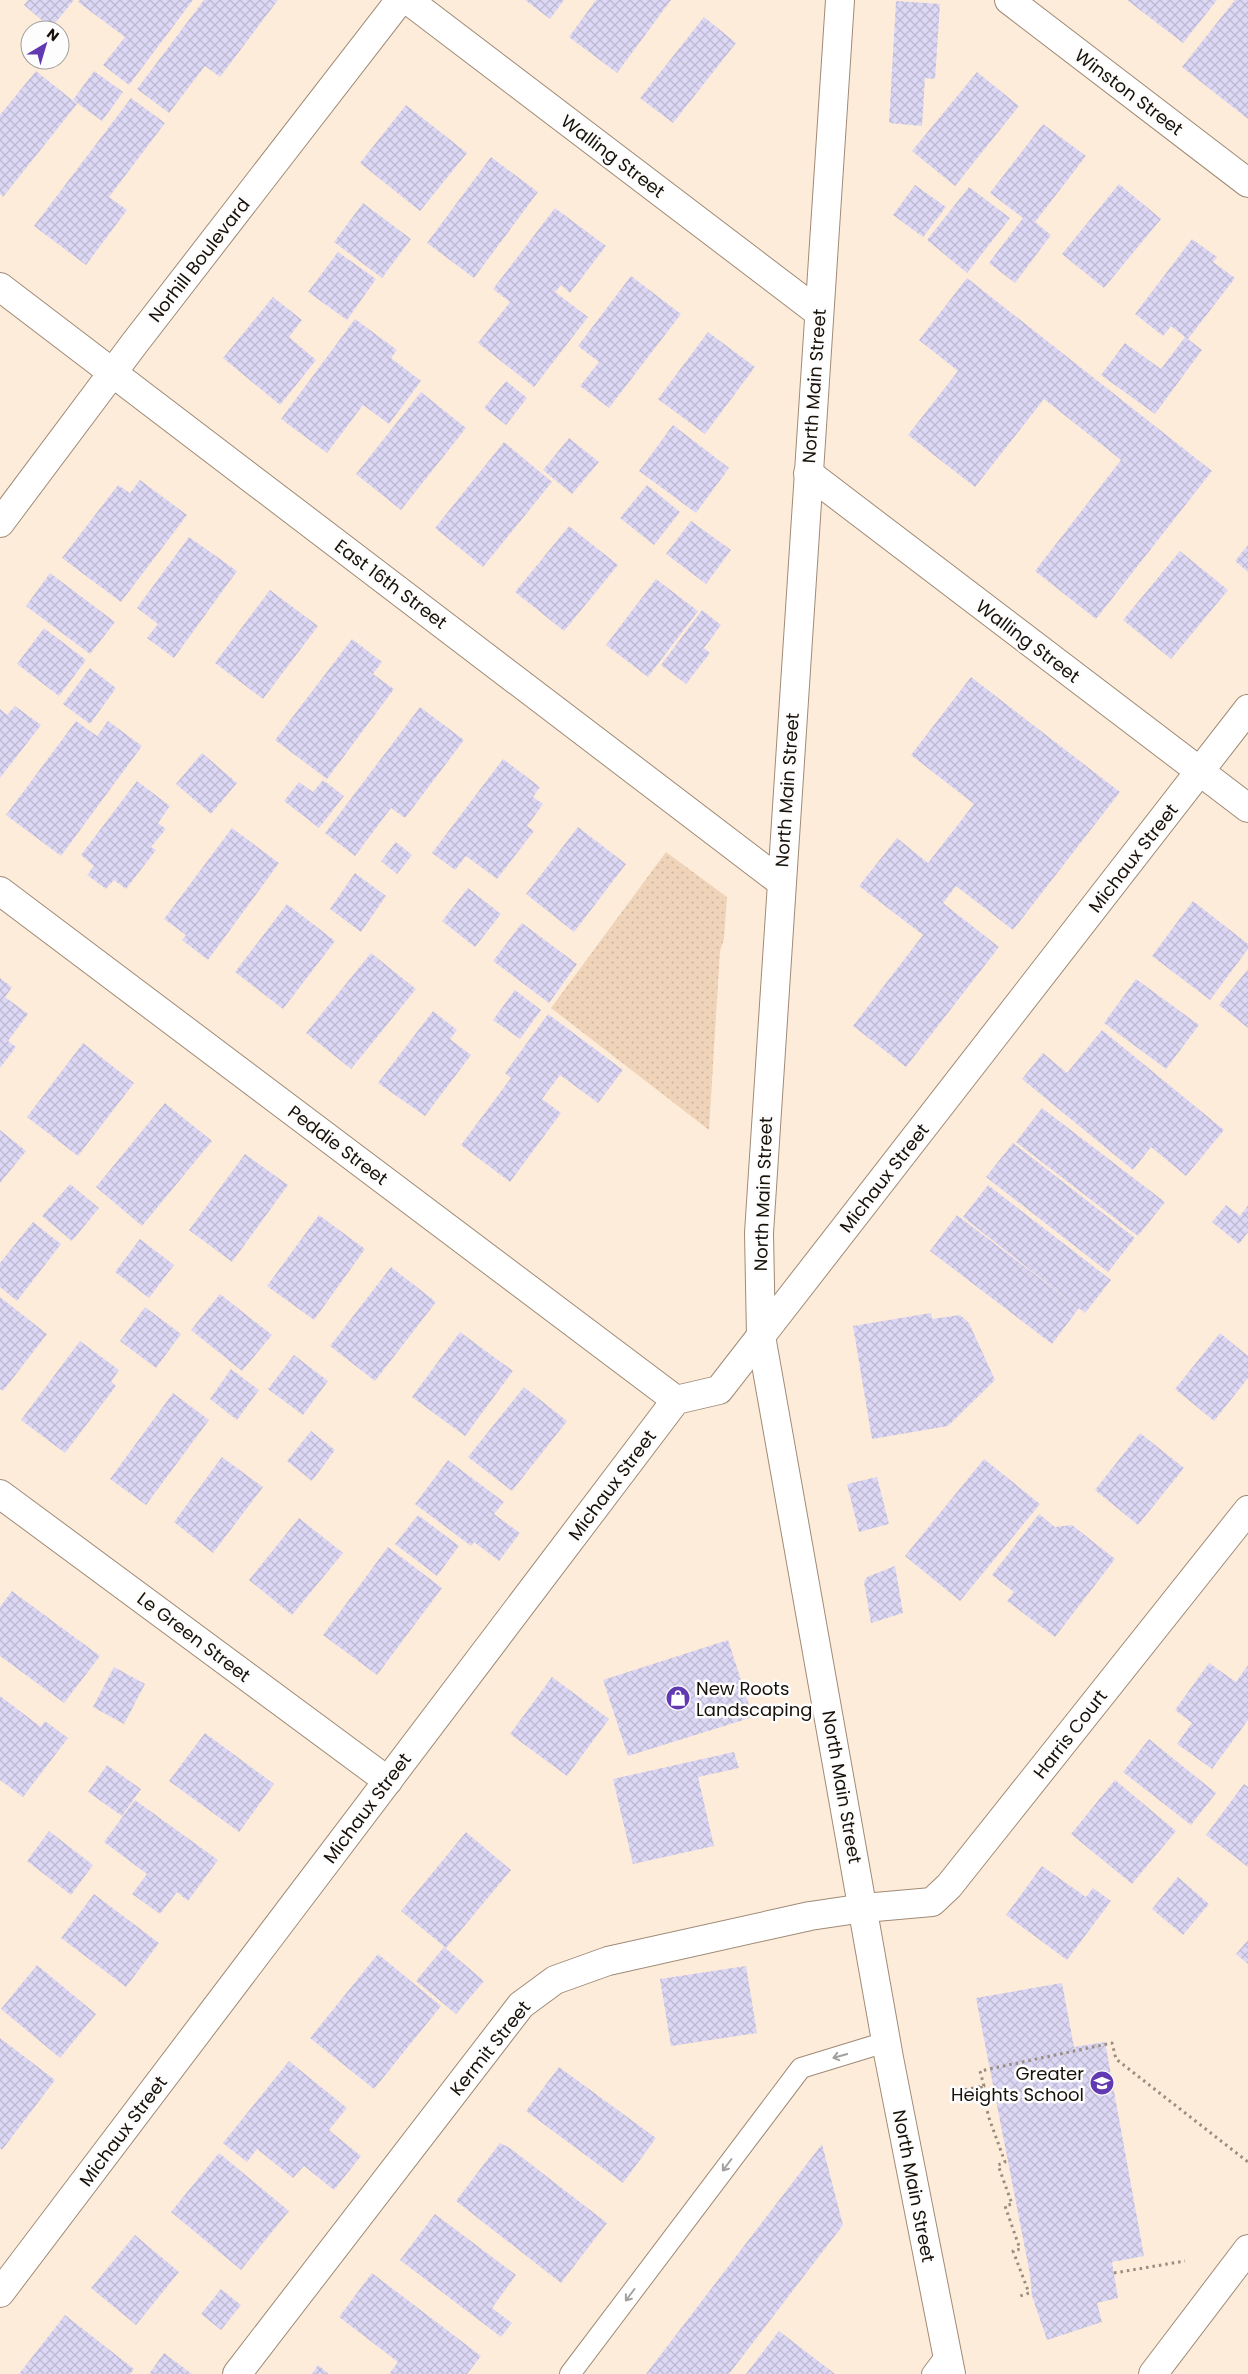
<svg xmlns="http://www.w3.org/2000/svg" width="1248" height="2374" viewBox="0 0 1248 2374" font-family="Poppins,sans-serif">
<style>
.grass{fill:url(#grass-dots)}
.building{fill:url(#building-cross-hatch)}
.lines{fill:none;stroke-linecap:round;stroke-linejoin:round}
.lane-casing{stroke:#9f8b76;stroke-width:22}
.street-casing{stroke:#9f8b76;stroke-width:30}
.secondary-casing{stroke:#9f8b76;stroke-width:30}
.path{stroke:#9a8d7f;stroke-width:3;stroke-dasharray:2.5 4;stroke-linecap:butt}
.lane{stroke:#fff;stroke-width:20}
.street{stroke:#fff;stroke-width:28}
.secondary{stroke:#fff;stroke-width:28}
.oneway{stroke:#a3a09d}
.labels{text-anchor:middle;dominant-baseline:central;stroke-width:5;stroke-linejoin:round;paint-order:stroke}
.street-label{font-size:18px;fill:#181109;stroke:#fdfdfd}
.poi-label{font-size:18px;fill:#181109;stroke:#fdfdfd;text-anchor:start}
</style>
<defs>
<pattern id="grass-dots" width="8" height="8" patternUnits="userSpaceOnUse" patternTransform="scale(1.25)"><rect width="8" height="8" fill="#efd4b9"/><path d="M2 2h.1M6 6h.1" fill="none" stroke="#ccb59e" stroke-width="1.8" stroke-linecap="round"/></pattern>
<pattern id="building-cross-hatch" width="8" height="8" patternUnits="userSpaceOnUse" patternTransform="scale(1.25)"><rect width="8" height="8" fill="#dcd7f4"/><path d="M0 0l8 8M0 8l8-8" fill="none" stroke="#bcb8d0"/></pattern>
</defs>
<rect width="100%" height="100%" fill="#feecda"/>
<polygon class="grass" points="666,852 727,897 724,939 720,951 709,1130 551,1008"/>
<g class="building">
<polygon points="28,0 74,0 51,28 24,5"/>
<polygon points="80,0 193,0 129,85 103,65 125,37 78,2"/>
<polygon points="204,0 278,0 220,77 205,66 169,113 137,89"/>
<polygon points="525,0 564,0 550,19"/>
<polygon points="596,0 671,0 617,73 569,37"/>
<polygon points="1127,0 1217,0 1183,43"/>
<polygon points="1235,0 1248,0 1248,119 1182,67"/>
<polygon points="896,1 940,4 935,79 925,78 922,126 889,123"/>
<polygon points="704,17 736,43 673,123 640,98"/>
<polygon points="36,71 77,104 3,197 0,194 0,115"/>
<polygon points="94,71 123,92 102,121 73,100"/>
<polygon points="977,72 1019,106 955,186 912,151"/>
<polygon points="131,98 165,123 109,197 127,210 86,265 34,226"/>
<polygon points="406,105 467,153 420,211 360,163"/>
<polygon points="1043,124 1086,156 1035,222 1051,235 1015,283 989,263 1023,218 990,193"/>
<polygon points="491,157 538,192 474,278 427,243"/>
<polygon points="1119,184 1161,219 1104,288 1062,254"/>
<polygon points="915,185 946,207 923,237 893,215"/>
<polygon points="969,187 1010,218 967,273 927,240"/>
<polygon points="363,203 411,239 382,278 334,242"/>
<polygon points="555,208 606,246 570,293 561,285 555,292 588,317 534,387 478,343 510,302 493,289"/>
<polygon points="1192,239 1217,257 1213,262 1235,278 1188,339 1202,350 1155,414 1101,375 1125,343 1161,369 1185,337 1171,326 1163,336 1135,314"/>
<polygon points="338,252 376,279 347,320 308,292"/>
<polygon points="631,276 681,314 609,408 580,386 599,362 578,346"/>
<polygon points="967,278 1212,471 1096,619 1035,571 1121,460 1044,399 975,487 908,435 958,371 919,340"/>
<polygon points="273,297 302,320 289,337 316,360 280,405 223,358"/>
<polygon points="355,319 397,350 391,358 421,381 389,424 363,405 327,453 281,419"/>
<polygon points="708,332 755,367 705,434 658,399"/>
<polygon points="506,381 527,398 506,425 484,408"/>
<polygon points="421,392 466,428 401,510 356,474"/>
<polygon points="673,425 729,468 696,513 639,471"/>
<polygon points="569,438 599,462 572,494 543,470"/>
<polygon points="504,442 552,482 483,567 435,528"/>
<polygon points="140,480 187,515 121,602 62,558 118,485 130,493"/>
<polygon points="647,485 680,512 654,545 620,518"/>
<polygon points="691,521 731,550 706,584 666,554"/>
<polygon points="569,526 618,565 564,631 515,592"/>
<polygon points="189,537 237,571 174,658 147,638 158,624 137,608"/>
<polygon points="1248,545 1248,572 1235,561"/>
<polygon points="1180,551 1228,590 1171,659 1123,620"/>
<polygon points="50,573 115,622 90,654 26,606"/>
<polygon points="656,579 698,611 648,677 606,645"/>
<polygon points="270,590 318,626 263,699 215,663"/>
<polygon points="702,610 721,625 704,648 710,653 686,684 661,665"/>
<polygon points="44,628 86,660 59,696 17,664"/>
<polygon points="352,639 382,662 373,674 394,689 327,779 275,740"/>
<polygon points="90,668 116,688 90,724 63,704"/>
<polygon points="971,677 1120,792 1013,930 956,886 943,903 999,947 906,1067 853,1026 923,935 859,886 897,838 928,863 974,804 911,755"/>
<polygon points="15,706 41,725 0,778 0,709 7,715"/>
<polygon points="420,707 464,740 405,818 391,808 355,856 325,833"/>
<polygon points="76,721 97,736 108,721 142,746 61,856 6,815"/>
<polygon points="202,753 237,783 211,814 176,784"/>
<polygon points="503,759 540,787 533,797 543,804 527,826 534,831 497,879 466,856 455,870 432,853"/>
<polygon points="323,780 344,796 319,828 284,801 299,782 313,792"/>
<polygon points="137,781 170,806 158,823 166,829 151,847 156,850 126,889 114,880 106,889 87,875 94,866 81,855"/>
<polygon points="578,827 626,864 574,932 526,894"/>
<polygon points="232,828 279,863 208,960 182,940 186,935 164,919"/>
<polygon points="396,842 412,855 397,874 381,861"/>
<polygon points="355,873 386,896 361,932 330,909"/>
<polygon points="468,888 501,914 475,947 442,921"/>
<polygon points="1193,901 1248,944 1248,949 1210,1000 1152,956"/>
<polygon points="287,904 335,941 283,1009 235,972"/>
<polygon points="522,923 577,964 549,1003 493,961"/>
<polygon points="371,953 416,989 351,1069 306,1033"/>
<polygon points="1248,969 1248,1028 1219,1005"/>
<polygon points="0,978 12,987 5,997 28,1014 8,1041 16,1047 0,1068"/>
<polygon points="1136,979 1199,1025 1166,1069 1104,1023"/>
<polygon points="515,990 541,1010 520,1039 493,1020"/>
<polygon points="433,1011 457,1030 450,1039 471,1055 425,1116 378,1083"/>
<polygon points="548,1014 623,1070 598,1103 560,1075 542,1099 561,1113 510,1182 461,1145 511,1078 505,1073"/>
<polygon points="1102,1030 1224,1130 1186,1176 1151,1147 1133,1170 1022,1079 1043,1053 1067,1073"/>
<polygon points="83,1043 134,1083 78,1156 27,1117"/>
<polygon points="165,1103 212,1141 142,1226 96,1187"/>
<polygon points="1042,1108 1165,1202 1138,1236 1016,1142"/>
<polygon points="0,1130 26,1151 0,1183"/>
<polygon points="1013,1143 1135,1238 1108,1272 986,1177"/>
<polygon points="245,1154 288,1185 232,1262 189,1230"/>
<polygon points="70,1184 99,1208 72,1241 42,1216"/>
<polygon points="988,1185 1111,1280 1085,1313 963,1217"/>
<polygon points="1226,1205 1240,1216 1248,1205 1248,1232 1239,1244 1212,1222"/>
<polygon points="319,1215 365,1249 314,1320 267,1286"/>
<polygon points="957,1215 1079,1308 1052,1344 930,1251"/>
<polygon points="33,1222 61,1244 17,1301 0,1287 0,1263"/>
<polygon points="140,1239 174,1265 149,1298 115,1272"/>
<polygon points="391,1267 436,1302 375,1381 330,1346"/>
<polygon points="220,1294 272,1335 242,1371 191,1330"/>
<polygon points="0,1297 47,1334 3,1391 0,1389"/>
<polygon points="145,1307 181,1334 156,1368 120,1341"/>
<polygon points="931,1313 932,1319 960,1315 969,1323 995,1380 948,1426 872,1439 853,1326"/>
<polygon points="460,1332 513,1371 465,1436 412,1397"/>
<polygon points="1220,1333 1248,1356 1248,1378 1214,1421 1175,1389"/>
<polygon points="80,1341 119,1370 111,1382 116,1386 65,1453 21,1420"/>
<polygon points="294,1355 328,1381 303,1415 268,1389"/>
<polygon points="231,1369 259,1390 237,1420 210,1399"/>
<polygon points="524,1387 567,1421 512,1491 468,1457"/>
<polygon points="173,1393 209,1420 146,1505 110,1479"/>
<polygon points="311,1431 335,1450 312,1481 287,1461"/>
<polygon points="1140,1433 1184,1468 1138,1525 1095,1490"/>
<polygon points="222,1457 263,1487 213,1553 174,1522"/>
<polygon points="984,1459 1040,1504 960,1601 905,1556"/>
<polygon points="448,1460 504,1502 494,1514 520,1533 499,1561 474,1542 471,1546 415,1504"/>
<polygon points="877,1477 889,1524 859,1532 847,1484"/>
<polygon points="1039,1514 1055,1527 1072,1525 1115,1559 1055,1637 1007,1601 1014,1592 992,1575"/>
<polygon points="418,1515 459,1546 437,1576 395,1544"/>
<polygon points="299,1518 343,1553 292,1615 249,1580"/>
<polygon points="388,1547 442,1588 377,1675 323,1635"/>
<polygon points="895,1566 903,1613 871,1623 864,1582 867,1577"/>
<polygon points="12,1591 100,1656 64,1703 0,1656 0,1607"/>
<polygon points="728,1640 753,1717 628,1756 603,1680"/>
<polygon points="1209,1663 1236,1682 1248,1665 1248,1720 1212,1769 1177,1744 1192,1723 1175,1710"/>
<polygon points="114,1667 145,1684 124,1724 93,1707"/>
<polygon points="552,1677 609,1719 567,1776 510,1734"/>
<polygon points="0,1696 41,1727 45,1721 68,1738 23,1797 0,1780"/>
<polygon points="205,1733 274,1784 239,1832 169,1781"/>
<polygon points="1149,1739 1216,1793 1191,1825 1123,1772"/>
<polygon points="734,1752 739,1768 698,1777 714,1846 633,1864 613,1779"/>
<polygon points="107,1765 141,1789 122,1816 88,1792"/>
<polygon points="1115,1780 1176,1831 1132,1884 1071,1834"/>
<polygon points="1244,1784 1248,1787 1248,1867 1206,1835"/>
<polygon points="135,1800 218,1860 188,1901 177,1892 160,1914 132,1894 147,1874 104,1842"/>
<polygon points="49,1831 93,1865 71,1895 27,1861"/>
<polygon points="466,1832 511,1870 446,1948 401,1911"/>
<polygon points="1042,1866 1086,1897 1093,1888 1111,1901 1067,1960 1006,1915"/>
<polygon points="1178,1877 1209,1904 1183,1935 1152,1909"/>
<polygon points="94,1894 159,1943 126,1987 61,1938"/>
<polygon points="1248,1940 1248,1964 1236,1954"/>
<polygon points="444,1947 484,1981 456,2014 416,1981"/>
<polygon points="378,1954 441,2006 374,2089 310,2038"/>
<polygon points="37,1965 96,2014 60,2058 1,2009"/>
<polygon points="746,1966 757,2033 671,2046 660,1979"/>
<polygon points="1062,1983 1074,2047 1105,2042 1144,2256 1112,2262 1118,2298 1097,2303 1102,2322 1047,2340 1032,2296 1030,2274 976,1998"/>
<polygon points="0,2038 55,2080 2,2150 0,2148"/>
<polygon points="289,2061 347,2108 329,2130 361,2156 334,2190 304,2166 293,2178 257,2149 247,2162 223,2143"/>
<polygon points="559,2067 656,2138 623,2183 526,2111"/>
<polygon points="500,2143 510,2148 607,2223 561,2283 456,2201"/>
<polygon points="822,2144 843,2225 729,2374 646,2374"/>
<polygon points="219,2153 289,2211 241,2270 171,2212"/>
<polygon points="435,2214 516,2275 492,2308 512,2323 501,2337 400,2260"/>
<polygon points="135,2235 179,2272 136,2325 91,2288"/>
<polygon points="372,2273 481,2356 467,2374 389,2374 398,2362 339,2317"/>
<polygon points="221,2289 241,2305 221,2330 201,2314"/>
<polygon points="65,2315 134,2369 130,2374 19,2374"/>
<polygon points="779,2331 835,2374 746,2374"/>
<polygon points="164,2353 192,2374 149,2374"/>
<polygon points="318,2365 329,2374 312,2374"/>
</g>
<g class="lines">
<defs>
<g id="lane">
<polyline points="570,2374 801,2068 886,2042"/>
<polyline points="932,2374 947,2354"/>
</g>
<g id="street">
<polyline points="408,0 818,312"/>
<polyline points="1009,0 1248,183"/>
<polyline points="0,287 781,882"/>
<polyline points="808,473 1248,808"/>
<polyline points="0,523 134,344 400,0"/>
<polyline points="0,891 676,1400"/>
<polyline points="0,1494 388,1781"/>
<polyline points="0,2293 676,1400 719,1390 1248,709"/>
<polyline points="237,2374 521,2005 555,1980 608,1961 810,1916 864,1908 932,1902 949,1886 1248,1510"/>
<polyline points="1153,2374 1248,2249"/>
</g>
<polyline id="secondary" points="840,0 759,1233 761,1336 889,2058 951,2374"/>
</defs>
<use href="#lane" class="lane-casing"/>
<use href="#street" class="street-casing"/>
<use href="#secondary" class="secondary-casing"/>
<g class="path">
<polyline points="981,2086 989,2118 1005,2162 998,2165 1012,2204 1005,2206 1020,2249 1013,2251 1029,2293 1020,2296"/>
<polyline points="952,2092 984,2086 980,2071 1112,2043 1116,2059 1248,2162"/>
<polyline points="1114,2273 1185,2261"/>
</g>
<use href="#lane" class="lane"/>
<use href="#street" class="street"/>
<use href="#secondary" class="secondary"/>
</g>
<defs><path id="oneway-shaft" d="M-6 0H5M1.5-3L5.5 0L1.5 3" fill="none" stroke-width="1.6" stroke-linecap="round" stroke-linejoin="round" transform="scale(1.25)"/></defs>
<g class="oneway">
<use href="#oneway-shaft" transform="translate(840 2056) rotate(164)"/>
<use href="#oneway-shaft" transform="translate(727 2165) rotate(127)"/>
<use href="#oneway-shaft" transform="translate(630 2295) rotate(127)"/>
</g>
<defs>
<symbol id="shop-disc" viewBox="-11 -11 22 22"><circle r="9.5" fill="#6139b1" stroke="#fdfdfd"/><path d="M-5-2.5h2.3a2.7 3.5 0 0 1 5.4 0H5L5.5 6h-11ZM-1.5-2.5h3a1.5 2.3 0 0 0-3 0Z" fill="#fff"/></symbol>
<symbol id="school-disc" viewBox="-11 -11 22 22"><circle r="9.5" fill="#6139b1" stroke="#fdfdfd"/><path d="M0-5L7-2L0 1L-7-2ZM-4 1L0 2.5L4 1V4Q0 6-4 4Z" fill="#fff"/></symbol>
</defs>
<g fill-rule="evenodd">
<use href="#shop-disc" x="664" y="1684" width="28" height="28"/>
<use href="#school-disc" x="1088" y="2069" width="28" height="28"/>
</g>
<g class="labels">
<g class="street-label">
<text transform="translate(1129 92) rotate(37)">Winston Street</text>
<text transform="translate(613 156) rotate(37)">Walling Street</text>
<text transform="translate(199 260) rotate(-52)">Norhill Boulevard</text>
<text transform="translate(814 386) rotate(-86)">North Main Street</text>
<text transform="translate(391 584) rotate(37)">East 16th Street</text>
<text transform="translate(1028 641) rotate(37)">Walling Street</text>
<text transform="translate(787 790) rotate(-86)">North Main Street</text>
<text transform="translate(1133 858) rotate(-52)">Michaux Street</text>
<text transform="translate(338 1145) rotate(37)">Peddie Street</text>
<text transform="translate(884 1178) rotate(-52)">Michaux Street</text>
<text transform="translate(763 1194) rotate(-88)">North Main Street</text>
<text transform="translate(612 1485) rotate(-53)">Michaux Street</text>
<text transform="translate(194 1637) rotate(37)">Le Green Street</text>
<text transform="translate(1070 1734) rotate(-52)">Harris Court</text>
<text transform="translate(842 1787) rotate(80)">North Main Street</text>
<text transform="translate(367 1808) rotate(-53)">Michaux Street</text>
<text transform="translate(490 2048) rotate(-51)">Kermit Street</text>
<text transform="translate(123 2131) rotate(-53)">Michaux Street</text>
<text transform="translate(914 2186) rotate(79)">North Main Street</text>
</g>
<g class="poi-label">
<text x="696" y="1688">New Roots<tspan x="696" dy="21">Landscaping</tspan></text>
<text x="1084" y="2073" text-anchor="end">Greater<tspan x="1084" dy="21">Heights School</tspan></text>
</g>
</g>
<g transform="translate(45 45) rotate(38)"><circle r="24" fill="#fdfdfd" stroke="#a19f9b"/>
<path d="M0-4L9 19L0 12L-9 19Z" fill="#6139b1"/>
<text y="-8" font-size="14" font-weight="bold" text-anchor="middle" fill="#181109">N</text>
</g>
</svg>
